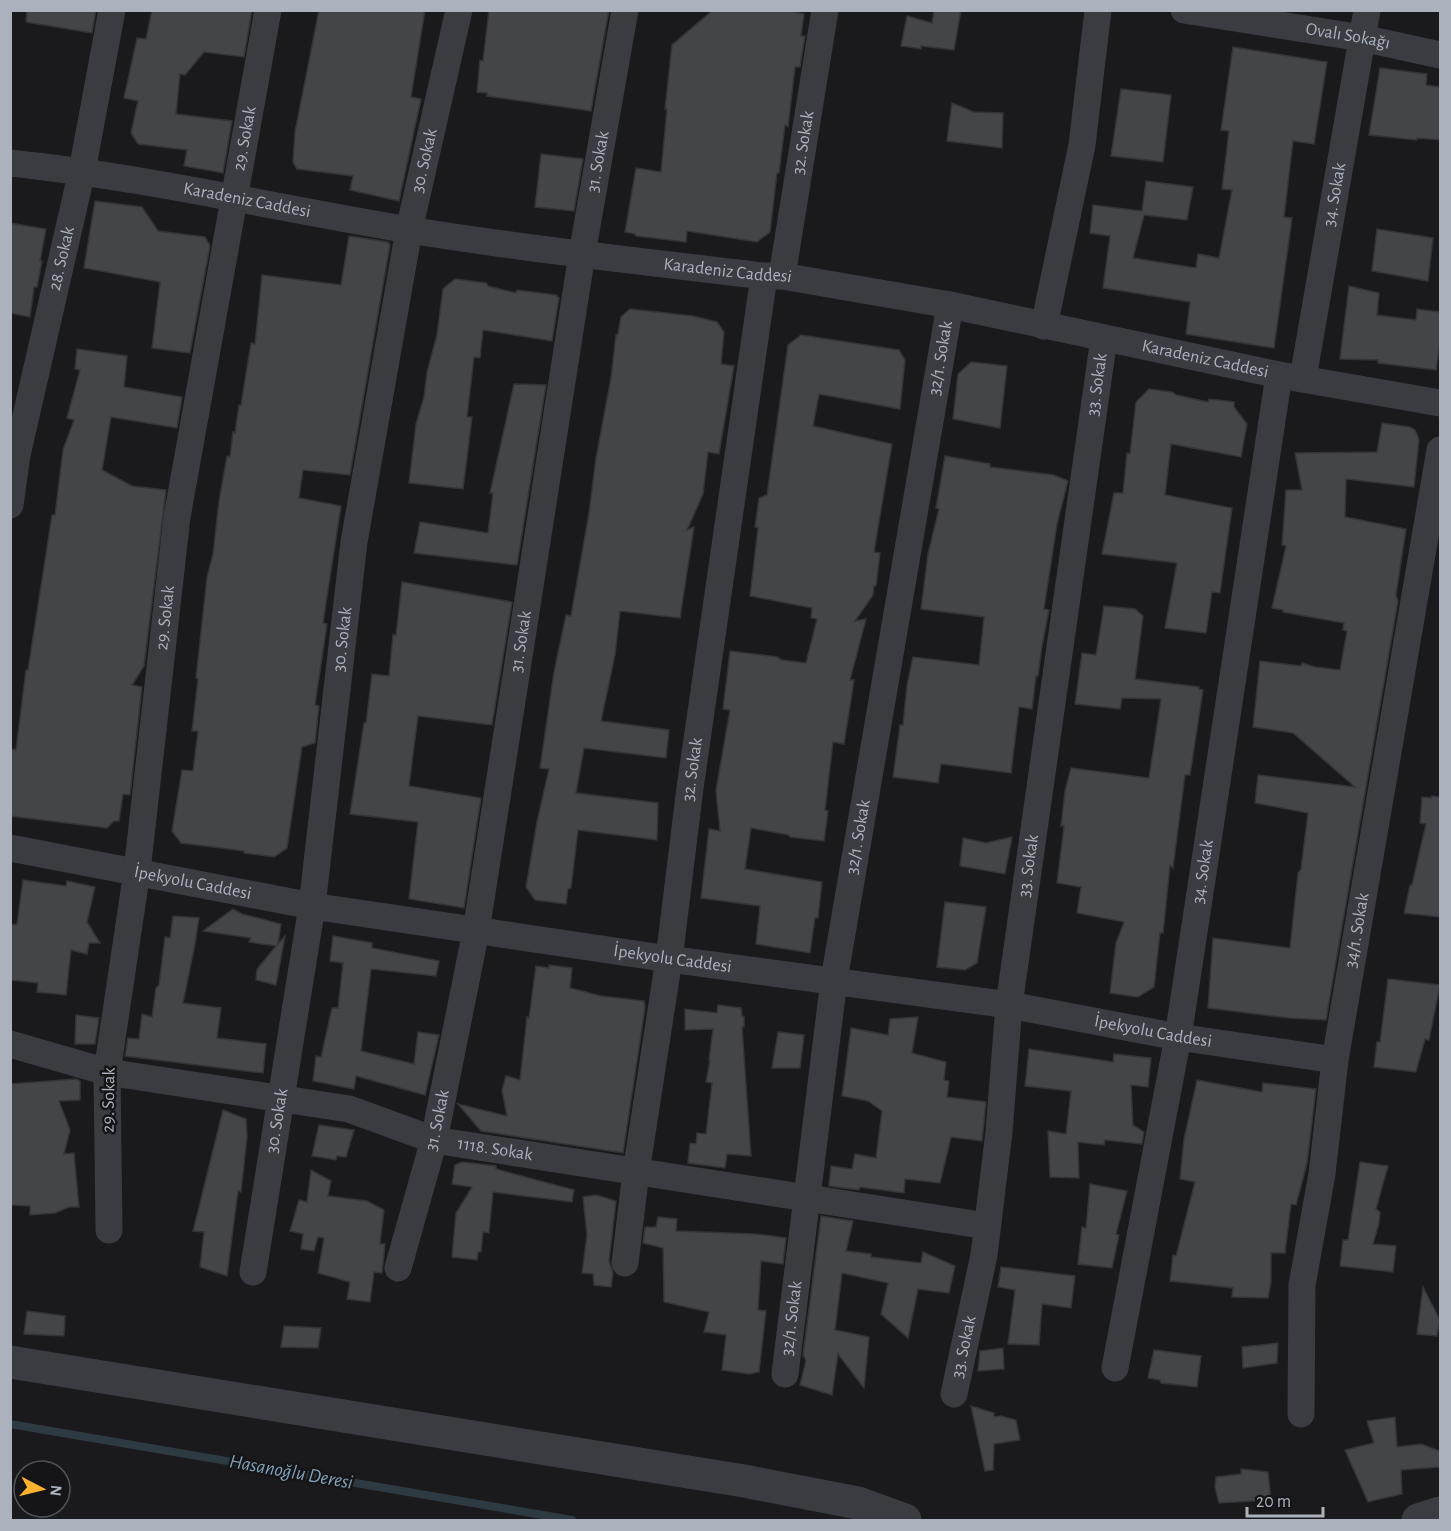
<svg xmlns="http://www.w3.org/2000/svg" width="1451" height="1531" viewBox="0 0 1451 1531" font-family="'Alegreya Sans',sans-serif">
<style>
.lines{fill:none;stroke-linecap:round;stroke-linejoin:round}
.stream{stroke:#2e3a42;stroke-width:8}
.building{fill:#444549;stroke:#343438;stroke-width:1.5}
.minor{stroke:#3a3c42;stroke-width:27}
.tertiary{stroke:#3a3c42;stroke-width:33}
.labels{text-anchor:middle;dominant-baseline:central;stroke-width:5;stroke-linejoin:round;paint-order:stroke}
.street-label{font-size:18px;fill:#abb1bd;stroke:#151517}
.water-label{font-size:20px;font-style:italic;fill:#81a1b9;stroke:#151517}
</style>
<rect width="100%" height="100%" fill="#1a1a1c"/>
<g class="lines">
<polyline class="stream" points="10,1424 572,1520"/>
</g>
<g class="building">
<polygon points="27,10 96,10 92,33 26,22"/>
<polygon points="152,10 252,10 244,57 204,52 185,75 180,74 176,114 232,121 223,173 184,166 187,150 138,144 131,133 138,101 124,98 137,38 146,39"/>
<polygon points="319,10 425,10 411,97 421,99 399,201 350,190 353,176 297,169 293,162 295,132"/>
<polygon points="489,10 609,10 591,111 487,96 487,93 477,92 480,60 483,61"/>
<polygon points="713,10 785,10 804,14 801,36 805,36 800,67 795,67 788,127 785,125 779,173 777,173 770,232 757,242 687,231 686,242 636,236 635,234 625,232 636,168 661,172 667,109 665,109 672,45"/>
<polygon points="934,10 961,10 954,50 921,46 921,49 901,46 907,16 932,23"/>
<polygon points="1233,47 1327,62 1314,144 1293,141 1284,217 1292,218 1274,348 1186,334 1190,302 1103,288 1110,236 1090,233 1093,205 1142,211 1146,181 1193,187 1187,220 1144,215 1133,258 1196,268 1198,254 1219,258 1232,190 1222,189 1229,131 1221,130"/>
<polygon points="1380,68 1427,74 1426,85 1440,87 1440,140 1417,138 1417,140 1369,135"/>
<polygon points="1121,89 1171,95 1163,162 1111,156"/>
<polygon points="952,103 974,112 1003,113 1002,148 947,141"/>
<polygon points="541,154 583,159 574,211 535,207"/>
<polygon points="95,201 142,207 158,231 205,237 210,246 190,353 152,348 160,282 84,268"/>
<polygon points="10,223 46,229 40,261 42,261 37,287 34,287 30,317 10,313"/>
<polygon points="1377,229 1433,238 1428,281 1372,271"/>
<polygon points="349,236 388,242 390,245 350,475 303,470 299,498 341,506 323,623 327,624 315,705 319,706 315,743 302,747 287,848 274,857 244,853 244,851 181,843 172,831 182,770 193,771 198,731 192,731 198,679 196,678 207,577 213,554 219,501 227,456 230,457 233,432 235,433 239,405 241,405 251,343 255,344 262,275 341,285"/>
<polygon points="455,279 486,283 488,286 516,293 517,290 556,295 559,298 552,341 483,330 480,358 474,357 467,417 472,417 463,489 409,483 416,424 424,397 427,372 437,335 443,289"/>
<polygon points="1349,286 1379,293 1377,315 1416,320 1417,309 1440,312 1440,343 1436,370 1378,363 1378,360 1340,359"/>
<polygon points="630,309 693,316 717,322 724,332 721,364 734,366 719,454 708,452 703,494 687,530 694,527 680,618 620,611 615,655 601,721 669,730 666,758 584,748 576,793 658,803 657,840 578,830 571,888 568,889 566,904 535,900 526,887 537,822 549,769 540,768 554,672 566,615 571,616 589,513 596,458 611,378 616,335 618,334 621,317"/>
<polygon points="801,335 899,350 905,360 900,409 819,394 813,426 892,444 874,552 880,553 876,586 874,586 873,595 855,621 866,619 850,680 854,680 844,744 833,742 825,810 828,811 824,841 790,837 789,835 751,828 745,869 822,882 818,918 815,918 810,953 756,944 760,906 701,898 709,829 720,831 716,790 730,710 723,709 730,651 777,657 782,660 806,663 817,619 811,618 812,608 750,596 758,528 755,527 759,498 767,495 788,345"/>
<polygon points="77,349 127,356 124,387 182,397 177,428 111,417 102,470 132,486 166,490 144,666 132,685 142,687 130,795 123,794 119,821 114,821 107,828 10,816 10,749 16,750 26,670 28,670 52,515 55,515 63,450 74,420 67,418 80,370 75,369"/>
<polygon points="971,362 1007,366 1000,428 953,419 958,374"/>
<polygon points="514,384 546,385 517,565 414,553 420,522 488,533 493,493 490,493"/>
<polygon points="1149,389 1172,392 1176,395 1208,402 1209,399 1234,402 1234,407 1247,424 1241,457 1171,444 1165,495 1232,508 1220,593 1212,592 1206,633 1165,628 1177,563 1102,554 1114,493 1123,493 1127,453 1130,454 1136,402"/>
<polygon points="1382,423 1410,427 1415,430 1419,439 1414,487 1346,479 1345,517 1406,529 1396,595 1398,601 1326,1020 1289,1018 1208,1008 1213,938 1290,948 1298,873 1301,869 1308,813 1255,803 1258,775 1355,787 1293,733 1253,727 1260,661 1301,666 1302,663 1315,667 1340,670 1347,631 1343,630 1344,623 1283,612 1283,610 1272,608 1286,546 1282,545 1286,490 1302,490 1295,453 1377,452"/>
<polygon points="945,456 990,464 990,467 1054,475 1068,481 1057,524 1044,609 1049,610 1042,646 1038,676 1036,676 1032,709 1019,707 1011,773 941,764 938,783 893,777 900,725 903,725 907,685 913,657 979,665 984,617 921,609 928,554 939,509 936,508"/>
<polygon points="402,582 512,602 492,725 418,716 409,786 481,798 464,908 409,899 418,822 350,814 364,723 366,723 372,674 389,676 393,635 396,635"/>
<polygon points="1104,606 1135,609 1143,616 1135,679 1199,687 1199,689 1203,690 1190,775 1185,775 1173,868 1170,865 1163,933 1160,933 1154,987 1138,997 1110,993 1116,943 1124,922 1077,913 1081,887 1057,883 1064,826 1061,826 1065,791 1071,768 1149,778 1161,699 1122,698 1120,709 1075,704 1082,653 1096,655"/>
<polygon points="1432,796 1440,797 1440,917 1404,913 1410,885 1412,885 1426,824 1420,823 1422,797 1431,798"/>
<polygon points="1012,837 1005,874 960,866 963,838 986,843"/>
<polygon points="23,880 66,886 67,881 95,887 87,922 100,943 89,943 87,954 71,950 66,995 37,992 38,983 10,980 10,925 17,924"/>
<polygon points="945,902 986,907 977,963 965,970 937,967"/>
<polygon points="233,909 242,914 281,924 278,944 285,936 276,985 256,980 257,969 276,946 249,942 251,938 203,931"/>
<polygon points="173,916 199,918 195,944 183,1003 221,1008 217,1038 266,1044 263,1073 125,1056 128,1038 139,1039 142,1014 152,1017 156,988 159,985 165,937 170,938"/>
<polygon points="333,936 372,943 372,948 439,961 436,976 371,969 361,1051 414,1064 418,1032 439,1035 425,1095 356,1076 354,1089 313,1081 316,1056 321,1057 332,1008 338,1008 343,963 330,961"/>
<polygon points="549,965 572,968 570,988 601,996 644,1001 645,1007 641,1035 623,1153 481,1131 458,1104 507,1116 502,1090 506,1076 520,1080 527,1017 529,1018 536,966 549,968"/>
<polygon points="1388,979 1440,985 1429,1040 1425,1039 1416,1072 1374,1067 1377,1042 1380,1042"/>
<polygon points="718,1005 741,1008 742,1016 744,1017 744,1027 742,1027 751,1156 727,1154 725,1168 688,1163 690,1143 696,1144 697,1133 706,1134 712,1083 706,1082 710,1060 709,1060 713,1029 685,1030 685,1009 717,1013"/>
<polygon points="76,1015 99,1018 95,1044 75,1044"/>
<polygon points="918,1017 912,1053 946,1062 944,1080 949,1081 947,1097 986,1102 982,1141 951,1137 940,1183 905,1179 904,1193 860,1187 859,1190 829,1186 831,1166 852,1169 855,1154 876,1158 882,1111 868,1101 842,1096 851,1028 888,1035 890,1019"/>
<polygon points="778,1032 804,1035 800,1068 772,1068"/>
<polygon points="1029,1049 1113,1062 1114,1054 1151,1058 1148,1087 1131,1085 1133,1125 1144,1132 1142,1144 1105,1140 1104,1145 1078,1142 1079,1178 1050,1177 1048,1131 1066,1134 1071,1091 1025,1086"/>
<polygon points="76,1079 80,1081 80,1100 59,1101 70,1130 64,1154 74,1153 79,1207 69,1207 55,1213 30,1215 30,1206 10,1205 10,1084"/>
<polygon points="1197,1080 1262,1092 1263,1083 1316,1089 1307,1163 1296,1205 1291,1204 1285,1253 1271,1253 1271,1282 1268,1298 1232,1297 1233,1288 1170,1281 1173,1255 1176,1256 1195,1182 1180,1179 1184,1139"/>
<polygon points="223,1110 246,1119 247,1137 241,1192 238,1191 227,1276 200,1267 204,1232 193,1231"/>
<polygon points="319,1125 354,1130 346,1157 337,1156 336,1160 312,1156"/>
<polygon points="462,1162 496,1166 496,1169 574,1190 572,1202 493,1192 489,1233 483,1232 481,1252 478,1252 477,1260 452,1257 456,1213 472,1187 452,1184 455,1165"/>
<polygon points="1360,1162 1388,1166 1376,1209 1380,1212 1379,1223 1373,1244 1396,1246 1393,1272 1340,1266 1343,1240 1348,1240"/>
<polygon points="311,1170 331,1181 328,1196 367,1201 384,1210 380,1244 385,1244 382,1273 374,1272 370,1302 347,1299 350,1282 318,1273 324,1238 318,1237 314,1251 301,1249 303,1234 290,1231 299,1200 307,1202"/>
<polygon points="1090,1184 1127,1191 1116,1234 1119,1235 1112,1268 1078,1264 1082,1227 1086,1228"/>
<polygon points="596,1195 616,1201 609,1261 613,1273 611,1287 594,1285 593,1274 582,1273 587,1235 583,1197"/>
<polygon points="821,1216 853,1221 846,1251 871,1254 871,1257 921,1263 923,1252 955,1266 949,1293 918,1289 908,1338 881,1314 888,1283 842,1273 835,1330 869,1337 864,1388 838,1354 832,1395 800,1385 806,1360 803,1355"/>
<polygon points="658,1217 677,1219 676,1231 756,1234 786,1238 783,1264 761,1261 758,1310 766,1311 759,1372 750,1374 722,1370 726,1335 704,1332 709,1312 664,1302 663,1248 643,1243 645,1227 656,1227"/>
<polygon points="1001,1267 1075,1276 1071,1308 1042,1304 1039,1345 1008,1344 1015,1290 998,1287"/>
<polygon points="1423,1287 1440,1320 1437,1336 1417,1334"/>
<polygon points="27,1311 65,1316 64,1336 24,1334"/>
<polygon points="284,1326 321,1328 318,1348 281,1347"/>
<polygon points="1278,1343 1277,1363 1243,1368 1242,1347"/>
<polygon points="1003,1348 1004,1369 978,1371 980,1351"/>
<polygon points="1154,1350 1201,1356 1197,1387 1161,1383 1160,1380 1148,1378"/>
<polygon points="971,1406 994,1413 994,1417 1001,1416 1016,1420 1020,1440 994,1444 993,1470 985,1471"/>
<polygon points="1395,1417 1397,1447 1421,1444 1440,1451 1440,1467 1401,1470 1402,1494 1368,1502 1345,1450 1374,1443 1367,1421"/>
<polygon points="1241,1469 1268,1472 1271,1500 1219,1503 1215,1488 1216,1477 1241,1474"/>
</g>
<g class="lines">
<g class="minor">
<path id="s1" d="M1184,10L1362,38L1440,55"/>
<path id="s2" d="M10,163C145,177 276,208 409,230C527,249 646,262 764,276H782L950,305L1279,375L1440,403"/>
<path id="s3" d="M782,276L825,10"/>
<polyline points="1044,326 1082,145 1098,10"/>
<path id="s4" d="M1303,378L1367,10"/>
<path id="s5" d="M10,505L17,455L82,171L112,10"/>
<path id="s6" d="M10,848L312,906L669,959L1009,1005L1178,1037L1335,1060"/>
<path id="s7" d="M10,1044L107,1072L349,1109L434,1140L987,1226"/>
<path id="s8" d="M109,1230L107,1072L137,871L177,517L268,10"/>
<path id="s9" d="M625,1263L636,1172L669,959L690,788L764,276"/>
<path id="s10" d="M398,1268L434,1140L476,931L582,254L625,10"/>
<path id="s11" d="M253,1272L312,906L354,542L409,230L459,10"/>
<path id="s12" d="M1115,1368L1178,1037L1279,375"/>
<path id="s13" d="M785,1374L834,980L950,305"/>
<path id="s14" d="M954,1394L984,1255L999,1132L1009,1005L1104,338"/>
<path id="s15" d="M1301,1414L1302,1285L1322,1174L1335,1060L1440,450"/>
</g>
<g class="tertiary">
<polyline points="10,1362 744,1481 858,1503 905,1520"/>
<polyline points="1418,1520 1440,1513"/>
</g>
</g>
<g class="labels">
<g class="street-label">
<text stroke="none"><textPath href="#s1" startOffset="166">Ovalı Sokağı</textPath></text>
<text stroke="none"><textPath href="#s8" startOffset="1102">29. Sokak</textPath></text>
<text stroke="none"><textPath href="#s3" startOffset="135">32. Sokak</textPath></text>
<text stroke="none"><textPath href="#s11" startOffset="1125">30. Sokak</textPath></text>
<text stroke="none"><textPath href="#s10" startOffset="1125">31. Sokak</textPath></text>
<text stroke="none"><textPath href="#s4" startOffset="186">34. Sokak</textPath></text>
<text stroke="none"><textPath href="#s2" startOffset="240">Karadeniz Caddesi</textPath></text>
<text stroke="none"><textPath href="#s5" startOffset="252">28. Sokak</textPath></text>
<text stroke="none"><textPath href="#s2" startOffset="726">Karadeniz Caddesi</textPath></text>
<text stroke="none"><textPath href="#s13" startOffset="1028">32/1. Sokak</textPath></text>
<text stroke="none"><textPath href="#s2" startOffset="1212">Karadeniz Caddesi</textPath></text>
<text stroke="none"><textPath href="#s14" startOffset="1020">33. Sokak</textPath></text>
<text stroke="none"><textPath href="#s8" startOffset="616">29. Sokak</textPath></text>
<text stroke="none"><textPath href="#s11" startOffset="639">30. Sokak</textPath></text>
<text stroke="none"><textPath href="#s10" startOffset="639">31. Sokak</textPath></text>
<text stroke="none"><textPath href="#s9" startOffset="498">32. Sokak</textPath></text>
<text stroke="none"><textPath href="#s13" startOffset="542">32/1. Sokak</textPath></text>
<text stroke="none"><textPath href="#s14" startOffset="534">33. Sokak</textPath></text>
<text stroke="none"><textPath href="#s12" startOffset="504">34. Sokak</textPath></text>
<text stroke="none"><textPath href="#s6" startOffset="186">İpekyolu Caddesi</textPath></text>
<text stroke="none"><textPath href="#s15" startOffset="488">34/1. Sokak</textPath></text>
<text stroke="none"><textPath href="#s6" startOffset="672">İpekyolu Caddesi</textPath></text>
<text stroke="none"><textPath href="#s6" startOffset="1158">İpekyolu Caddesi</textPath></text>
<text transform="translate(109 1100) rotate(-89)">29. Sokak</text>
<text stroke="none"><textPath href="#s11" startOffset="153">30. Sokak</textPath></text>
<text stroke="none"><textPath href="#s10" startOffset="153">31. Sokak</textPath></text>
<text stroke="none"><textPath href="#s7" startOffset="498">1118. Sokak</textPath></text>
<text stroke="none"><textPath href="#s13" startOffset="56">32/1. Sokak</textPath></text>
<text stroke="none"><textPath href="#s14" startOffset="48">33. Sokak</textPath></text>
</g>
<g class="water-label">
<text transform="translate(291 1472) rotate(10)">Hasanoğlu Deresi</text>
</g>
</g>
<rect width="1451" height="1531" fill="none" stroke="#abb1bd" stroke-width="24"/>
<g transform="translate(42 1489) rotate(97)"><circle r="28" fill="#151517" stroke="#515359" stroke-width="1.5"/>
<path d="M0-4.5L10 22L0 15L-10 22Z" fill="#ffb12f"/>
<text y="-9" font-size="16" font-weight="bold" text-anchor="middle" fill="#abb1bd">N</text>
</g>
<path d="M1247 1507v9h76v-9" fill="none" stroke="#abb1bd" stroke-width="3"/>
<text x="1256" y="1507" font-size="18" fill="#abb1bd" stroke="#151517" stroke-width="4.5" paint-order="stroke">20 m</text>
</svg>
